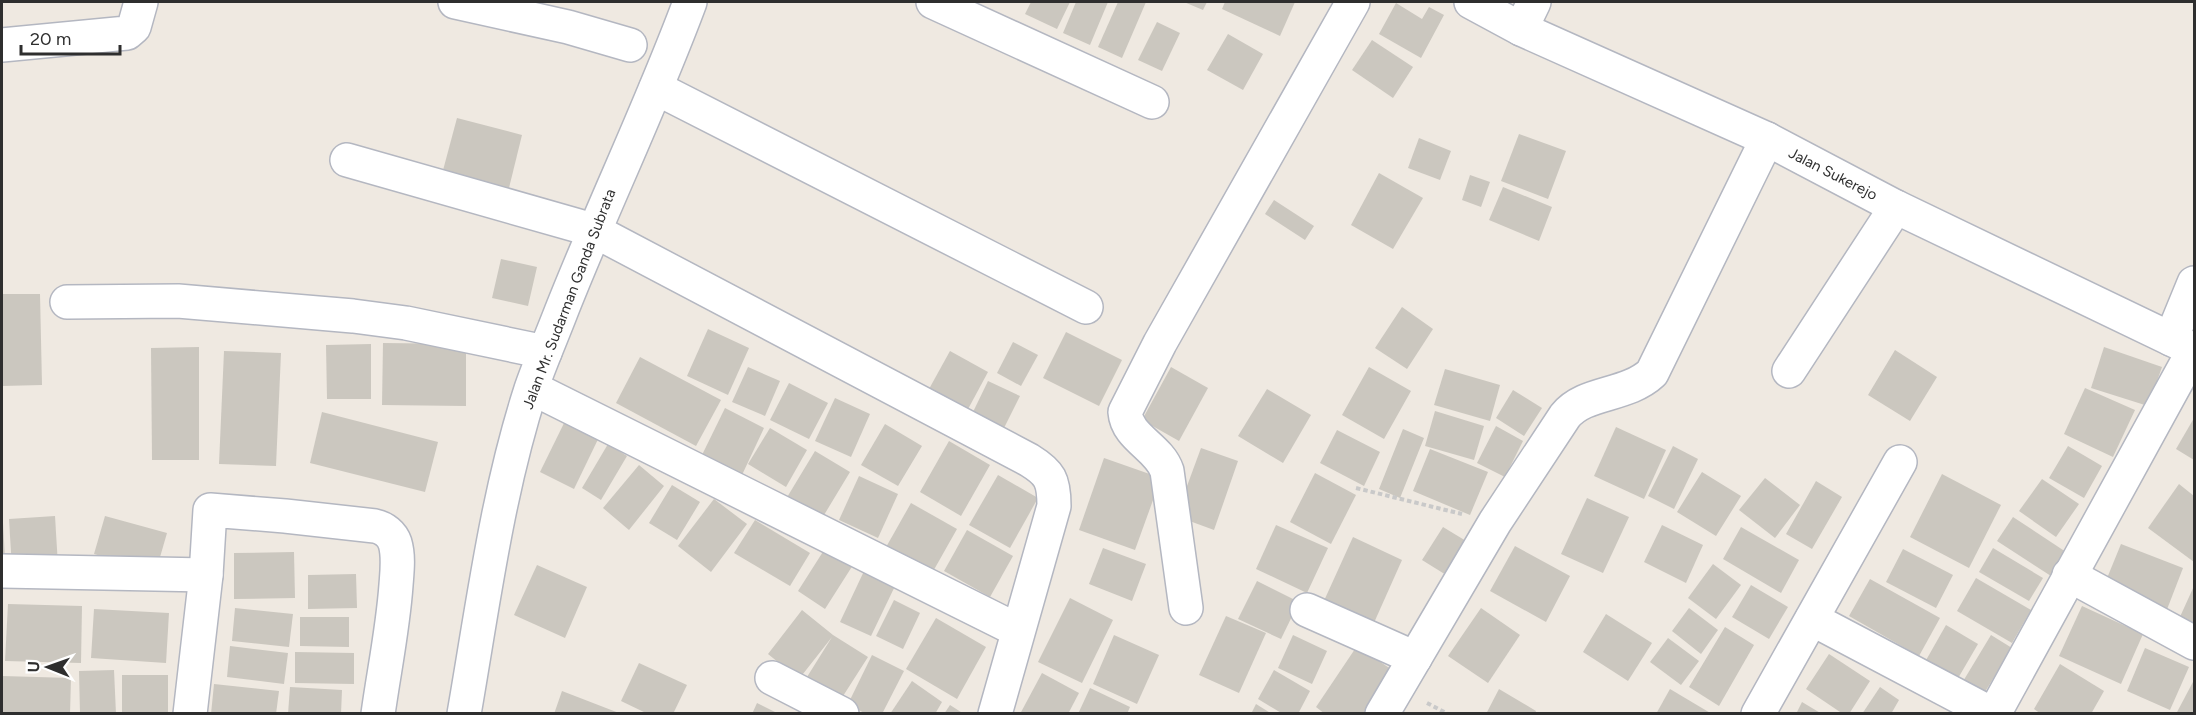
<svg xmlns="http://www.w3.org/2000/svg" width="2196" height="715" viewBox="0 0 2196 715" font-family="Figtree,sans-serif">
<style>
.building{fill:#cbc7bf}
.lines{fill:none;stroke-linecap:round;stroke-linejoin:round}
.minor-casing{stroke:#b4b7c1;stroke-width:36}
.tertiary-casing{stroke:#b4b7c1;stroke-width:36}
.path{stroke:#c9c9c9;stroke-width:4;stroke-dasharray:4.5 3;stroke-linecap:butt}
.minor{stroke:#fff;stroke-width:33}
.tertiary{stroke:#fff;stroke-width:33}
.labels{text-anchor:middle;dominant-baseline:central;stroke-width:4.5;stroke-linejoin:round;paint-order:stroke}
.street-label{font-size:15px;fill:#2e2e2e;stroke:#fff}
</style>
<rect width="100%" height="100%" fill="#efe9e1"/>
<g class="building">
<polygon points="1031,2 1070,2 1057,29 1025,14"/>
<polygon points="1076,2 1108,2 1090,45 1063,33"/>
<polygon points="1118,2 1146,2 1122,58 1098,47"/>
<polygon points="1184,2 1207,2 1203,10"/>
<polygon points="1225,2 1295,2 1280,36 1222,9"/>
<polygon points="1396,3 1422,19 1429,7 1444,15 1421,58 1379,34"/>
<polygon points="1157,22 1180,33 1162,71 1138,60"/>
<polygon points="1228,34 1263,54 1243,90 1207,70"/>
<polygon points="1372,40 1413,67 1393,98 1352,70"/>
<polygon points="457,118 522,135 508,192 442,174"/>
<polygon points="1519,134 1566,151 1548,199 1501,181"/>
<polygon points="1419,138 1451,151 1440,180 1408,168"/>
<polygon points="1379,173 1423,198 1393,249 1351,225"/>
<polygon points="1470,175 1490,182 1481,207 1462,200"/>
<polygon points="1503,187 1552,207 1539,241 1489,220"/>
<polygon points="1274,200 1314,226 1305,240 1265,214"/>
<polygon points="501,259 537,267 528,306 492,298"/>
<polygon points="2,294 40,294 42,385 2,386"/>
<polygon points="1402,307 1433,329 1407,369 1375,348"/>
<polygon points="708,329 749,348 728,395 687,376"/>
<polygon points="1066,332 1122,360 1099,406 1043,378"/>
<polygon points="1013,342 1038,355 1021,386 997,373"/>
<polygon points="383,343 466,344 466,406 382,405"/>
<polygon points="371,344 371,399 327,399 326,345"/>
<polygon points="199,347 199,460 152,460 151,348"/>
<polygon points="2104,347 2162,367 2148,406 2091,388"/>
<polygon points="1895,350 1937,377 1910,421 1868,395"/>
<polygon points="224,351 281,353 276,466 219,464"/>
<polygon points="950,351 988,372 967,411 929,389"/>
<polygon points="640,357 721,400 696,446 616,403"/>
<polygon points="748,367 780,381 765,416 732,402"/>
<polygon points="1171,367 1208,388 1179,441 1142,420"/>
<polygon points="1369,367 1411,391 1384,439 1342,415"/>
<polygon points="1445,369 1500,385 1490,421 1434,405"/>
<polygon points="988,381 1020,396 1004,428 973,412"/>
<polygon points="789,383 828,403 809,439 770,420"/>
<polygon points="2085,388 2135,410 2113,457 2064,434"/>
<polygon points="1267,389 1311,415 1283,463 1238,436"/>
<polygon points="1513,390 1542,408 1524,436 1496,418"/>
<polygon points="835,398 870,414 851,457 815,441"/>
<polygon points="725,408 764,428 742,475 702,455"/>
<polygon points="1435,411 1484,426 1474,460 1425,446"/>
<polygon points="322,412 438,442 425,492 310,463"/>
<polygon points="568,415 602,431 574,489 540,472"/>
<polygon points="2194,418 2194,460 2176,449"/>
<polygon points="885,424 922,446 898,486 861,465"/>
<polygon points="1496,426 1523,441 1505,477 1477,463"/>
<polygon points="1616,427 1666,450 1644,499 1594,476"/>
<polygon points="770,428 807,450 786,487 748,464"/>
<polygon points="1403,429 1424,438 1400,498 1379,489"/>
<polygon points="1337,430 1380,452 1364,486 1320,463"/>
<polygon points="949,441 990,465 961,516 920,492"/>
<polygon points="608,444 627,456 601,500 582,488"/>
<polygon points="1673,446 1698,459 1674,509 1648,496"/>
<polygon points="2068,446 2102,466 2084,498 2049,478"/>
<polygon points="1201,448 1238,461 1214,530 1176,516"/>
<polygon points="1430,449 1488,472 1470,515 1413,491"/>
<polygon points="815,451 850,472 821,520 786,499"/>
<polygon points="1104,458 1161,478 1135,550 1079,530"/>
<polygon points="639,465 664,486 629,530 603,508"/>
<polygon points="1702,472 1741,496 1716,536 1677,512"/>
<polygon points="1315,473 1356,495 1331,544 1290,522"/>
<polygon points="1942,474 2001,505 1969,568 1910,537"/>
<polygon points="998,475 1038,498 1010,548 969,525"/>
<polygon points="859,476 898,494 878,538 839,520"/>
<polygon points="1765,478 1800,505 1775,538 1739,510"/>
<polygon points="2042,479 2079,504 2056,537 2019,511"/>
<polygon points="1816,481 1842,497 1812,549 1786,534"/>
<polygon points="2179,484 2194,496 2194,562 2148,528"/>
<polygon points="672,485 700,502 677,540 649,523"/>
<polygon points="1587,498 1629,517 1603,573 1561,554"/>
<polygon points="714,499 747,524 711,572 678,546"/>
<polygon points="911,503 957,529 931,575 885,549"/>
<polygon points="55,516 58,566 12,569 9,519"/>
<polygon points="105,516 167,533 156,571 94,554"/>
<polygon points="2013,517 2066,552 2051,576 1997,541"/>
<polygon points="755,520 810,553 790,586 734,553"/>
<polygon points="2,523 3,523 5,559 2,559"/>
<polygon points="1276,525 1328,548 1307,593 1256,569"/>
<polygon points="1662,525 1703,545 1686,583 1644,562"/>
<polygon points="1443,527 1471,544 1451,578 1422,560"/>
<polygon points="1741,527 1799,560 1781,593 1723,559"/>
<polygon points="967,530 1013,556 990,597 944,571"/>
<polygon points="1353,537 1402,560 1373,625 1323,603"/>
<polygon points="2121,544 2183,568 2166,612 2103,588"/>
<polygon points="1515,546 1570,576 1546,622 1490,591"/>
<polygon points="826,547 853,565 825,609 798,591"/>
<polygon points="1103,548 1146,564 1132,601 1089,584"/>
<polygon points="1993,548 2043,578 2029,601 1979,572"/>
<polygon points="1903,549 1953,575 1936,608 1886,582"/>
<polygon points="294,552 295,598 234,599 234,553"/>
<polygon points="1713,564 1741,585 1716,619 1688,598"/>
<polygon points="537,565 587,587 565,638 514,615"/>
<polygon points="865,569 896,584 871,636 840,622"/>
<polygon points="356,574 357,608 308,609 308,575"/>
<polygon points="1976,578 2031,610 2012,643 1957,611"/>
<polygon points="1870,579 1940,618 1919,656 1849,616"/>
<polygon points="1257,581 1299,602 1281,639 1238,619"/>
<polygon points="1751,585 1788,607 1769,639 1732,617"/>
<polygon points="2194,586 2194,626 2179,619"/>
<polygon points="1070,598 1113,620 1082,683 1038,662"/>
<polygon points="894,600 920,613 903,649 876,636"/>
<polygon points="8,604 82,606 81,663 5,661"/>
<polygon points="2082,606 2143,634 2121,684 2059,656"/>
<polygon points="235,608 293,614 289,647 232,641"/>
<polygon points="1481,608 1520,635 1488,683 1448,656"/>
<polygon points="1689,608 1718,630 1701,654 1672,631"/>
<polygon points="94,609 169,613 166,663 91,658"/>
<polygon points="802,610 833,635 868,657 836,707 802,685 832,637 799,679 768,654"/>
<polygon points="1606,614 1652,643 1628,681 1583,652"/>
<polygon points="1226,616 1266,633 1239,693 1199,675"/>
<polygon points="300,617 349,617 349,647 300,646"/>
<polygon points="936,618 986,647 957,699 906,669"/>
<polygon points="1946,625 1978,644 1957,680 1925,662"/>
<polygon points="1725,627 1754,645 1719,706 1689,687"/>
<polygon points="1114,635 1159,655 1137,704 1093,684"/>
<polygon points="1293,635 1327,651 1312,684 1278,668"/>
<polygon points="1991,635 2012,648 1983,695 1962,683"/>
<polygon points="1668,638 1699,661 1681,685 1650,662"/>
<polygon points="230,646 288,653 284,684 227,677"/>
<polygon points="1357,646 1398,674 1372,714 1325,714 1316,707"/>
<polygon points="2145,648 2189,667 2170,710 2127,691"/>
<polygon points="295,652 354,653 354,684 295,683"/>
<polygon points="1829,654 1870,681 1849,714 1843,714 1806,689"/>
<polygon points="872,655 904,671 882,714 866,714 848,704"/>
<polygon points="639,663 687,685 673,714 648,714 621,701"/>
<polygon points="2060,664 2104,691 2091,714 2041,714 2034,709"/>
<polygon points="114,670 116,714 80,714 79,671"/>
<polygon points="1274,670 1310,691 1298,714 1283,714 1258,699"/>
<polygon points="1042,673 1079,693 1068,714 1020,714"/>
<rect x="122" y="675" width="46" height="39"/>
<polygon points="2,676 71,678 70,714 2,714"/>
<polygon points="2194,680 2194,714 2176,714"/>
<polygon points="912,681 942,702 935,714 890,714"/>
<polygon points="214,684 279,691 276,714 211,714"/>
<polygon points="290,687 342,690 341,714 288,714"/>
<polygon points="1880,687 1899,700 1891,714 1862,714"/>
<polygon points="1090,688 1130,707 1127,714 1078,714"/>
<polygon points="1499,689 1536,711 1535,714 1486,714"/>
<polygon points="1670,689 1712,714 1656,714"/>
<polygon points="562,691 619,713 619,714 554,714"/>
<polygon points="1802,702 1822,714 1796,714"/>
<polygon points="757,703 779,714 752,714"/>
<polygon points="1256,704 1272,714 1251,714"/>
<polygon points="950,705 964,714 944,714"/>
</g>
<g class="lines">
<defs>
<g id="minor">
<polyline points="455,2 568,27 630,45"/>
<polyline points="933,2 1152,102"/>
<polyline points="1471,2 1521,29 1767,139 1896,207 2194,350"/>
<polyline points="1521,29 1534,2"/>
<polyline points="2,45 127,33 134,27 141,2"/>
<polyline points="656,88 1086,307"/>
<path d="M347,160L593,230L1029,460C1050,473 1054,480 1054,506L995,714"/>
<polyline points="67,302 178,301 353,316 406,323 545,352"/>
<polyline points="2171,339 2194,283"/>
<polyline points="1789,371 1896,207"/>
<polyline points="532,388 1017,630"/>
<polyline points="2,571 206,575"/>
<polyline points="2069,575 2194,643"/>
<path d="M1186,608L1167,471C1159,447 1127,438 1125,412L1160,343L1353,2"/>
<polyline points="1307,610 1415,658"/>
<polyline points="1812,619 1992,714"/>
<polyline points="772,678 842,714"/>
<path d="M190,714L206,575L210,510L285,516L375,526C384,528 392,534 395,543C399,556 397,572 396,585C393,628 384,671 378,714"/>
<path d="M1382,714L1495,522L1565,416C1585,391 1626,397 1652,373L1767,139"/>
<polyline points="1758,714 1900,462"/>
<polyline points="1994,714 2194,350"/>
</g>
<path id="tertiary" d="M464,714C483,605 497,494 531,389C540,363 551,338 561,312C602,208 651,107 690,2"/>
</defs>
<use href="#minor" class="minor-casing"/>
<use href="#tertiary" class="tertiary-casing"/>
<g class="path">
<polyline points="1356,488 1462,514"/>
<polyline points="1427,703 1448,714"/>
</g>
<use href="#minor" class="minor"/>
<use href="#tertiary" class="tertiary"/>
</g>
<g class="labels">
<g class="street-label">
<text transform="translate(1833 174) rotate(27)">Jalan Sukerejo</text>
<text transform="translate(569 299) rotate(-69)">Jalan Mr. Sudarman Ganda Subrata</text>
</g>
</g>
<rect width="2196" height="715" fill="none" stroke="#2e2e2e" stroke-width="6"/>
<g transform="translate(48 667) rotate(271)" stroke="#ffffff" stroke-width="4.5" paint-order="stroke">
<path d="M0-4.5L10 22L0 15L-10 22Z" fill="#2e2e2e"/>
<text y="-9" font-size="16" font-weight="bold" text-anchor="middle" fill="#2e2e2e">U</text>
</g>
<path d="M21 45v9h99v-9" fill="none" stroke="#2e2e2e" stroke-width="3"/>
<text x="30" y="45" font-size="18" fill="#2e2e2e" stroke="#ffffff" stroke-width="4.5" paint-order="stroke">20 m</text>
</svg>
